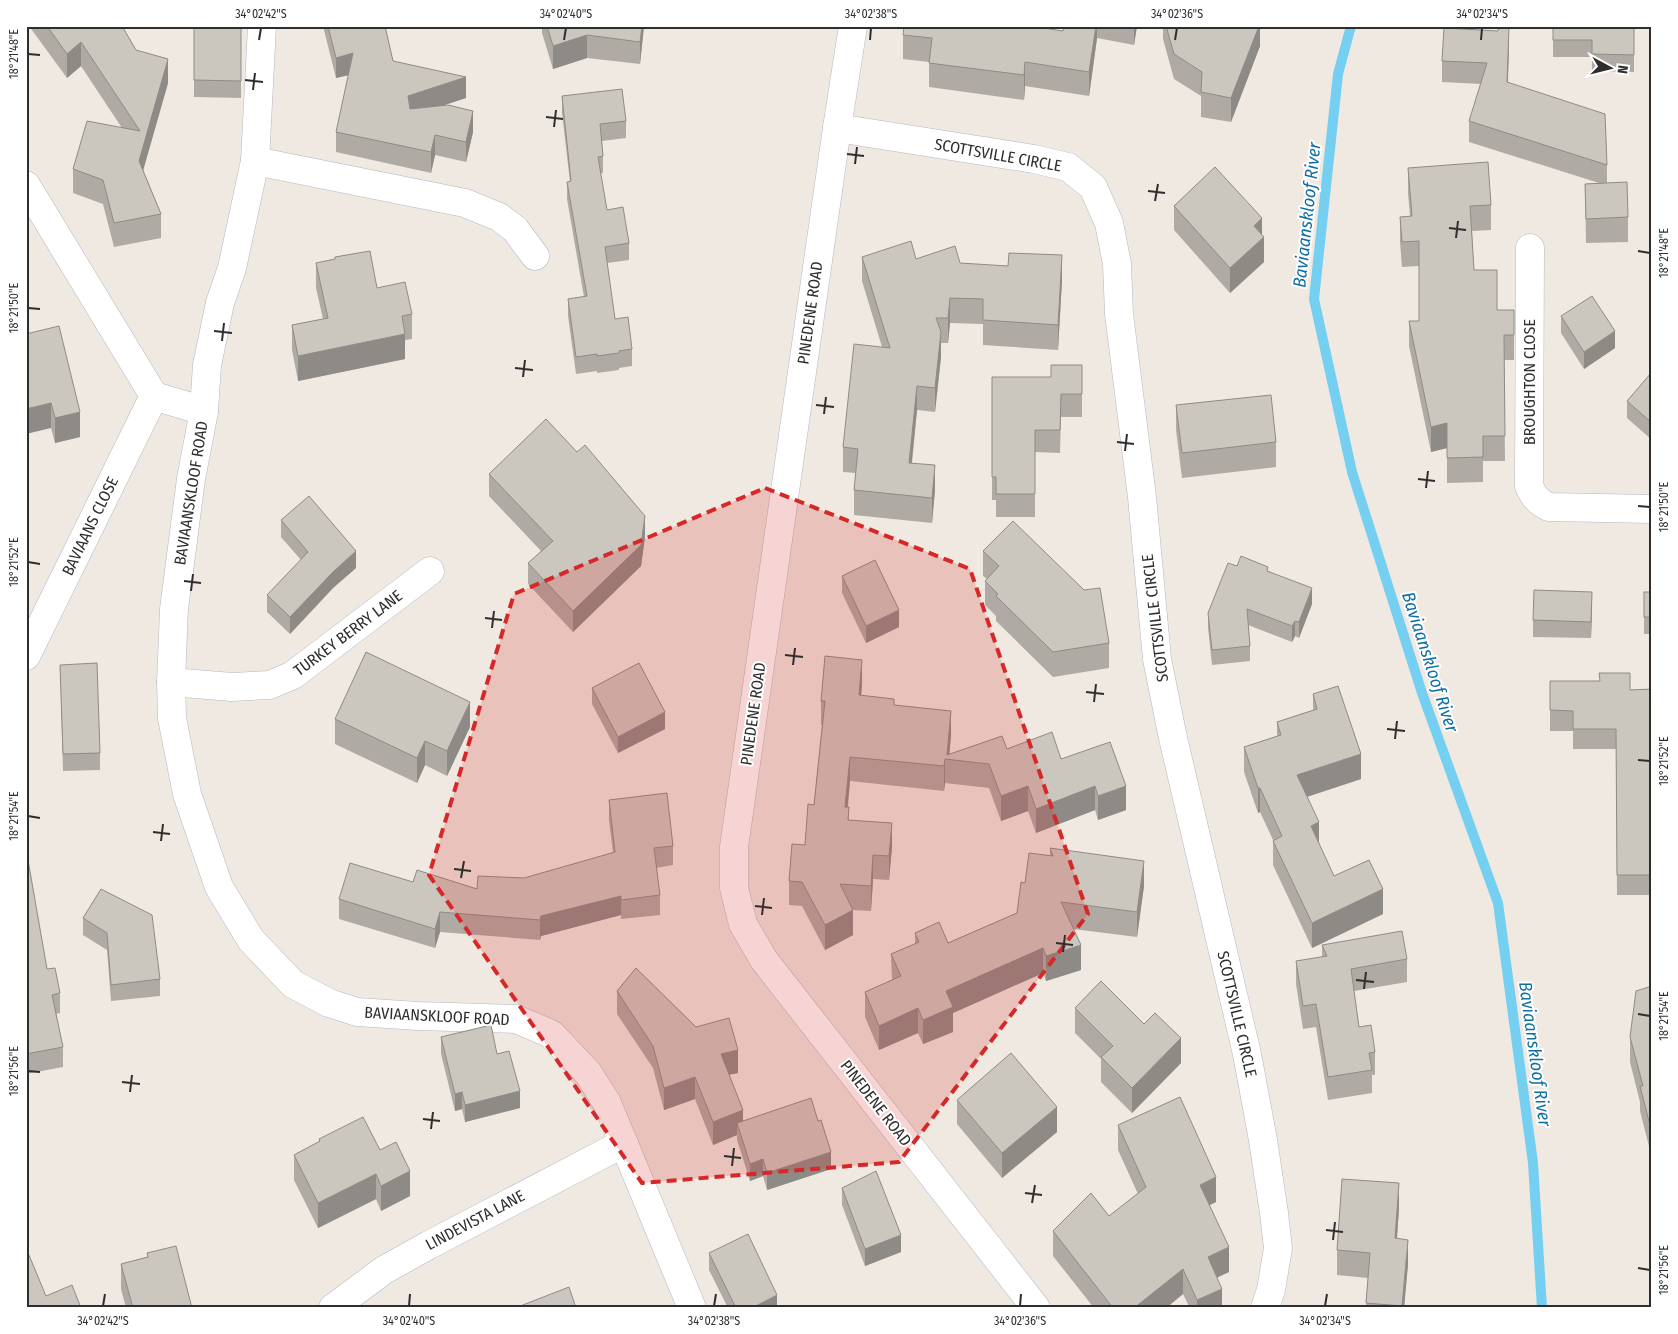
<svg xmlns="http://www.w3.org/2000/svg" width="1678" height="1334" viewBox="0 0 1678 1334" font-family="'Fira Sans Condensed',sans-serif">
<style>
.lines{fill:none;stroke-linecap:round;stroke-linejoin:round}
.stream{stroke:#75cff0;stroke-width:10}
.minor-casing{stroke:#b4b7c1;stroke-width:29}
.minor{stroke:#fff;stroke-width:28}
.wall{fill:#afaba4}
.shaded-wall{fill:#8e8b86}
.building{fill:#cbc7bf;stroke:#8e8b86}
.marked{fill:#d62828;fill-opacity:0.2;stroke:#d62828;stroke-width:4;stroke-dasharray:10 6;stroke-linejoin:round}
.ticks{fill:none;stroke:#2e2e2e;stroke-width:2}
.labels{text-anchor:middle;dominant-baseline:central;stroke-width:4;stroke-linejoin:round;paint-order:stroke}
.street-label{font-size:16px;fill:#2e2e2e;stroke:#fff}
.water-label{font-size:18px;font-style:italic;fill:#0d6fa3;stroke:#fff}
.neatline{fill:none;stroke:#2e2e2e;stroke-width:2}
.ticks-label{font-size:12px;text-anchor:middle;fill:#2e2e2e}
</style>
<rect width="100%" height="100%" fill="#efe9e1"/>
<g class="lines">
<polyline class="stream" points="1351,26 1338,74 1314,299 1352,472 1422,693 1498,903 1533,1163 1542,1308"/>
<defs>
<g id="minor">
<polyline points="262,26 255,161 232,268 220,303 207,365 204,411 191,479 174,609 171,682 172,718 187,794 219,887 251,940 293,984 329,1003 357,1012 418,1016 516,1019 551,1034 588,1073 607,1103 692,1308"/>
<polyline points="853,26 837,128 734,847 734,888 743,924 764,960 1036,1308"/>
<polyline points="837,128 1034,159 1068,167 1093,187 1109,223 1117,264 1119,314 1142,497 1157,659 1173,738 1247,1054 1263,1140 1274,1213 1278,1248 1271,1290 1265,1308"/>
<polyline points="255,161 465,203 499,217 515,229 535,256"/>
<polyline points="26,185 154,396 204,411"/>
<path d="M1530,248L1529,486C1534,497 1538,502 1549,507L1652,509"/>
<polyline points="26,656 154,396"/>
<polyline points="171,682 232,687 270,685 293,675 430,571"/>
<polyline points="333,1308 384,1270 429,1245 624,1143"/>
</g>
</defs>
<use href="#minor" class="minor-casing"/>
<use href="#minor" class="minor"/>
</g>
<g class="wall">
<polygon points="29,26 122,26 136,50 168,83 143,170 161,214 161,238 114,247 103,204 73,193 73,169 122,128 81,66 67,78"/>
<polygon points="194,26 241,26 241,98 194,97"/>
<polygon points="323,26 385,26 393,61 466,98 441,106 473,132 466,162 435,155 431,173 336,152 336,132 349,75 336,78"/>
<polygon points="542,26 644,26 640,64 587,58 553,69 542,33"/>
<polygon points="1064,26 1137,26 1134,45 1097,38 1089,96 1025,86 1024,100 929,87 929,62 903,59 903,35 1063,31"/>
<polygon points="1163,26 1260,26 1260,46 1231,122 1201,117 1201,96 1174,79 1163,39"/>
<polygon points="1553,26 1634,26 1634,72 1592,71 1592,57 1553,57"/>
<polygon points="1509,43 1508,83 1607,165 1607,183 1628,217 1628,242 1586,243 1585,184 1599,183 1469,142 1469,121 1481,84 1442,82 1442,61"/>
<polygon points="562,96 626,121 626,138 602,141 603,156 603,173 600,173 607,210 629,243 629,260 607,263 615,319 632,349 632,366 619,368 619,370 597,373 597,371 576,374 568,316 568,299 584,297 567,199 567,182 570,182 562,113"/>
<polygon points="1408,168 1491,205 1491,230 1472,231 1474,270 1497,310 1514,310 1514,360 1504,360 1505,461 1483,461 1483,482 1447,483 1447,448 1431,452 1409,346 1409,321 1419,321 1419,266 1402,267 1400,242 1400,217 1410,216 1408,193"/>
<polygon points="1174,206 1262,235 1264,262 1230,293 1174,230"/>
<polygon points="862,257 916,259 960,263 1062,280 1058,350 983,345 983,324 950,323 948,343 941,343 941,357 935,412 917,410 912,463 935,490 932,523 854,515 854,490 856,473 843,472 843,447 882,347 862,281"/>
<polygon points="316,263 377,288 412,314 412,339 405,340 405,359 298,381 292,350 292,325 323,319 316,288"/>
<polygon points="1561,316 1615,348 1584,369 1561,333"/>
<polygon points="26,334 80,437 55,443"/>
<polygon points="1082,365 1082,417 1061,417 1060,453 1035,452 1035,517 996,517 996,500 992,500 992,377 1051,377"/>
<polygon points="1652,372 1652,440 1627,418 1627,401"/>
<polygon points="1176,405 1276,442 1276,467 1182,478 1176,430"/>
<polygon points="489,474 645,537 641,566 573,632 528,584 528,563 541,551 489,496"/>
<polygon points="281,520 356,568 333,588 290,634 267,612 267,595 301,560 281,537"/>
<polygon points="983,551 1109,643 1109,668 1053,677 996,621 996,616 985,605 985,581 987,579 983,576"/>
<polygon points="1237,566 1268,571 1312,604 1299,638 1295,636 1292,642 1248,625 1250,646 1250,661 1212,665 1208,628 1208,613"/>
<polygon points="842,576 899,627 866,643 842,593"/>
<rect x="1644" y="592" width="8" height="42"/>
<polygon points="1592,609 1591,638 1533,637 1533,620"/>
<polygon points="60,665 100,753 100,770 63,771"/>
<polygon points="1550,681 1630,690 1652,689 1652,895 1617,895 1616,749 1573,749 1573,731 1550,731"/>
<polygon points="862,684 861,696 894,705 951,735 949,755 1007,749 1061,759 1126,810 1098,820 1095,810 1036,833 1028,811 1001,821 989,788 945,783 944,791 850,781 848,807 849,820 892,847 889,880 873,879 871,911 853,910 853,935 825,950 802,906 789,905 789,881 805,845 814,805 822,725 821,725 821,701"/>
<polygon points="592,688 665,729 618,753 592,704"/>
<polygon points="1313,694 1361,779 1307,797 1319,844 1334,876 1383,914 1312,948 1273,865 1273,840 1260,812 1258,813 1244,772 1244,747 1277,736 1277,722 1313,710"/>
<polygon points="335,719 470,727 447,776 425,765 417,783 335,744"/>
<polygon points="609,800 673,846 673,865 656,868 660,895 660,915 621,919 621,915 541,936 540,940 440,932 435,948 339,919 339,899 413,882 477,889 524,878 613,853 609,820"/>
<polygon points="1050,848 1144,886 1137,937 1073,929 1081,970 1046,981 1043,973 953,1013 953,1032 923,1044 918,1033 879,1050 865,1017 865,992 892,980 891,954 915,944 915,933 948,943 1017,913 1025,883 1050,856"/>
<polygon points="26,860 47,969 60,993 60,1013 56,1014 63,1047 63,1067 26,1074"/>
<polygon points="101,889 160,979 160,996 111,1001 107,950 83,935 83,918"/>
<polygon points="1322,945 1407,959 1407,982 1354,991 1359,1027 1375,1052 1375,1075 1372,1075 1372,1093 1328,1100 1316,1027 1303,1029 1296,984 1296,961 1322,957"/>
<polygon points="1652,986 1652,1158 1640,1111 1640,1102 1630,1062 1630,1037"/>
<polygon points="617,991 738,1073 729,1075 743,1121 831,1169 767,1190 763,1176 750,1181 737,1140 737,1135 713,1145 695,1099 664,1110 653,1068 617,1014"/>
<polygon points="1075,1008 1144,1024 1181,1063 1132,1113 1101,1082 1101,1059 1075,1033"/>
<polygon points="441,1037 497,1054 520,1108 465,1122 462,1109 455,1111 441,1054"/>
<polygon points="957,1100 1057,1132 1002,1178 957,1124"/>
<polygon points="1118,1125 1216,1202 1209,1205 1229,1272 1217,1277 1222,1308 1190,1308 1183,1294 1166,1308 1094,1308 1053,1256 1053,1231 1109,1216 1138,1194 1118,1150"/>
<polygon points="319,1139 380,1150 410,1196 381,1211 376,1199 318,1228 294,1180 294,1155 319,1142"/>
<polygon points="842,1188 901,1252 865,1266 842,1205"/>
<polygon points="1399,1208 1397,1239 1408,1264 1404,1308 1366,1308 1368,1278 1337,1275 1337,1250"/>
<polygon points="147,1253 192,1308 126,1308 121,1289 121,1264 147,1257"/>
<polygon points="709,1253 777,1308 728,1308 709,1270"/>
</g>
<g class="shaded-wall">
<polygon points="642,26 644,26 640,64 640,42"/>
<polygon points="1096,26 1097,26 1097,38 1089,96 1089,72"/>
<polygon points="1134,26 1137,26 1134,45"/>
<polygon points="1259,26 1260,26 1260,46 1231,122 1231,98"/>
<polygon points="1509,26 1509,43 1507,103 1507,82"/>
<polygon points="587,35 587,58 553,69 553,46"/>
<polygon points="81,42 81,66 67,78 67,54"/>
<polygon points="353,53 353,74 336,78 336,58"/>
<polygon points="168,59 168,83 139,185 139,161"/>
<polygon points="1025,62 1025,86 1024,100 1024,75"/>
<polygon points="466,77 466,98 408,117 408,96"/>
<polygon points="473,111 473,132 466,162 466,142"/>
<polygon points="435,135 435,155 431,173 431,152"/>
<polygon points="1262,218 1262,238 1264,237 1264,262 1230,293 1230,268 1254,226"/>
<polygon points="1062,255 1062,280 1058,350 1058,325"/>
<polygon points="950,298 950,323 948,343 948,318"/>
<polygon points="1615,331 1615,348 1584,369 1584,352"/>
<polygon points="941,332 941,357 935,412 935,388"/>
<polygon points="405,334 405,359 298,381 298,356"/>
<polygon points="917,386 917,410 909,488 909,463"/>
<polygon points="51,403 51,428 26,434 26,409"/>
<polygon points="80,412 80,437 55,443 55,418"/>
<polygon points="1447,423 1447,448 1431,452 1431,427"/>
<polygon points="935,465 935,490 932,523 932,498"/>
<polygon points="645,516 645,537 641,566 573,632 573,611"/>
<polygon points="356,551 356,568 333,588 290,634 290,617 333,572"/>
<polygon points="1312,588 1312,604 1299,638 1299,622"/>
<polygon points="1592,592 1592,609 1591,638 1591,622"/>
<polygon points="899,610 899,627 866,643 866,626"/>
<polygon points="1295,621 1295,636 1292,642 1292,626"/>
<polygon points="862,660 862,684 859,720 859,695"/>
<polygon points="470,702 470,727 447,776 447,751"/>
<polygon points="951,711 951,735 949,759 947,755"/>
<polygon points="665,712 665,729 618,753 618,737"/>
<polygon points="425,741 425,765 417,783 417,758"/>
<polygon points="1361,754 1361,779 1297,800 1297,775"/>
<polygon points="850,757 850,781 845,831 845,807"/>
<polygon points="945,759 945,783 944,791 944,766"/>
<polygon points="1028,786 1028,811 1001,821 1001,796"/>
<polygon points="1095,786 1095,810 1036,833 1036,809"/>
<polygon points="1126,786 1126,810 1098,820 1098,796"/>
<polygon points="1258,788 1260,788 1260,812 1258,813"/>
<polygon points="1319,822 1319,847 1311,826"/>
<polygon points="892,823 892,847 889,880 889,856"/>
<polygon points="873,855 873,879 871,911 871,886"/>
<polygon points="1144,861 1144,886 1137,937 1137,912"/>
<polygon points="1383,889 1383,914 1312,948 1312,923"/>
<polygon points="621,896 621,915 541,936 540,940 540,920 541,916"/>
<polygon points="853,910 853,935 825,950 825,925"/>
<polygon points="440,912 440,932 435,948 435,929"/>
<polygon points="1081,945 1081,970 1046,981 1046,956"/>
<polygon points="1043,948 1043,973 953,1013 953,1032 923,1044 923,1020 946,991"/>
<polygon points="918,1008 918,1033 879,1050 879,1026"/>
<polygon points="1181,1038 1181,1063 1132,1113 1132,1088"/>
<polygon points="738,1050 738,1073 721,1076 721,1054"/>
<polygon points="695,1077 695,1099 664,1110 664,1088"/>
<polygon points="520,1091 520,1108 465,1122 465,1105"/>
<polygon points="462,1092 462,1109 455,1111 455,1094"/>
<polygon points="1057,1107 1057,1132 1002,1178 1002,1153"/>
<polygon points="743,1110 743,1133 737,1123 737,1135 713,1145 713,1122"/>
<polygon points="831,1152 831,1169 767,1190 767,1173"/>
<polygon points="763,1159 763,1176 750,1181 750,1164"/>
<polygon points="410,1171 410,1196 381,1211 381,1186"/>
<polygon points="376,1174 376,1199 318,1228 318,1203"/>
<polygon points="1216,1177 1216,1202 1200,1210 1200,1185"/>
<polygon points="1399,1183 1399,1208 1395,1263 1395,1238"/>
<polygon points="901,1235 901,1252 865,1266 865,1249"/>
<polygon points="1408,1240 1408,1264 1404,1308 1402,1308"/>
<polygon points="1229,1247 1229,1272 1208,1282 1208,1257"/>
<polygon points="1183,1269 1183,1294 1166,1308 1134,1308"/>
<polygon points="1222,1289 1222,1308 1197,1308 1197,1300"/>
<polygon points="777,1295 777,1308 752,1308"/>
</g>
<g class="building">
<polygon points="47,26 122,26 136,50 168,59 139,161 161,214 114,223 103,180 73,169 87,121 140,131 81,42 67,54"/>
<polygon points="194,26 241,26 241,81 194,80"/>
<polygon points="328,26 385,26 393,61 466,77 408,96 410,109 448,105 473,111 466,142 435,135 431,152 336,132 353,53 336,58"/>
<polygon points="547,26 642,26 640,42 587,35 553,46"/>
<polygon points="904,26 1029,26 1063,31 1064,26 1096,26 1089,72 1025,62 1024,75 929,63 932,38 903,35"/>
<polygon points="1166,26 1259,26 1231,98 1201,92 1202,72 1174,54"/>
<polygon points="1499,26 1509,26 1507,82 1605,114 1607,165 1469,121 1487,63 1442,61 1444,28 1498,31"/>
<polygon points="1553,26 1634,26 1634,55 1592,54 1592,40 1553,40"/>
<polygon points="622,89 626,121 600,124 603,156 598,157 607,210 623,207 629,243 605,247 615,319 628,317 632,349 619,351 619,353 597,356 597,354 576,357 568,299 587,296 567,182 571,181 562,96"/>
<polygon points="1488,162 1491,205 1470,206 1474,270 1497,270 1497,310 1514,310 1514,335 1504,335 1505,436 1483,436 1483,457 1447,458 1447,423 1431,427 1409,321 1419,321 1419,241 1402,242 1400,217 1412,216 1408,168"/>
<polygon points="1215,167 1262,218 1254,226 1264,237 1230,268 1174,206"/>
<polygon points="1627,182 1628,217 1586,219 1585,184"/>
<polygon points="911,241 916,259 955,246 960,263 1008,266 1009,253 1062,255 1058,325 983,320 983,299 950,298 948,318 936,318 941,332 935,388 917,386 909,463 935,465 932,498 854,490 858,449 843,447 854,344 890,348 862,257"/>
<polygon points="370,251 377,288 405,282 412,314 402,316 405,334 298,356 292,325 328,318 316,263 335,259 335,257"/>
<polygon points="1592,296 1615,331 1584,352 1561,316"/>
<polygon points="59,326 80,412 55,418 51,403 26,409 26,334"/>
<polygon points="1051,365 1082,365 1082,394 1061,394 1060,430 1035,430 1035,494 996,494 996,477 992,477 992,377 1051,377"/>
<polygon points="1652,372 1652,423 1627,401"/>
<polygon points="1271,395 1276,442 1182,453 1176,405"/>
<polygon points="546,419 577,452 585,445 645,516 641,545 573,611 528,563 553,541 489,474"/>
<polygon points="309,496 356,551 333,572 290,617 267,595 308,552 281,520"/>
<polygon points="1013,521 1084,590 1100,588 1109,643 1053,652 996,596 998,594 985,581 999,566 983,551"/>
<polygon points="1241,556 1268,567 1267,571 1312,588 1299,622 1295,621 1292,626 1247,609 1250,646 1212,650 1208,613 1228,563 1237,566"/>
<polygon points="875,560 899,610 866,626 842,576"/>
<polygon points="1534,590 1592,592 1591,622 1533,620"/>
<rect x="1644" y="592" width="8" height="25"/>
<polygon points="366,652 470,702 447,751 425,741 417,758 335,719"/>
<polygon points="825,656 862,660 859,695 894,699 894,705 951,711 947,755 1002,736 1007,749 1052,732 1061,759 1110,742 1126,786 1098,796 1095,786 1036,809 1028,786 1001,796 989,764 945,759 944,766 850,757 845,807 849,807 848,820 892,823 889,856 873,855 871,886 840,884 853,910 825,925 802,882 789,881 792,844 805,845 808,804 814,805 825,701 821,701"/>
<polygon points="97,663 100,753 63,754 60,665"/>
<polygon points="639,663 665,712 618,737 592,688"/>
<polygon points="1599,673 1630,673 1630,690 1652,689 1652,875 1617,875 1616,729 1573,729 1573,711 1550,710 1550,681 1600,681"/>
<polygon points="1338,686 1361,754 1297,775 1319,822 1311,826 1334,876 1369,860 1383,889 1312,923 1273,841 1282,836 1260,788 1258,788 1244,747 1281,735 1277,722 1317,709 1313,694"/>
<polygon points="667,793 673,846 654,848 660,895 621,900 621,896 541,916 540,920 440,912 435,929 339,899 350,863 413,882 417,870 477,889 478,876 524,878 615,852 609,800"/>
<polygon points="1050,848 1144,861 1137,912 1061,902 1081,945 1046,956 1043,948 946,991 953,1007 923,1020 918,1008 879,1026 865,992 901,976 891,954 919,942 915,933 939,922 948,943 1017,913 1021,882 1025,883 1029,853 1053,856"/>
<polygon points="26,860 28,860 47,969 55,968 60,993 52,995 63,1047 26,1054"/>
<polygon points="101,889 152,915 160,979 111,985 107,933 83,918"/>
<polygon points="1402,931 1407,959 1351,969 1359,1027 1371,1025 1375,1052 1369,1053 1372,1070 1328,1077 1316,1004 1303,1006 1296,961 1327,956 1322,945"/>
<polygon points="636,968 696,1027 729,1018 738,1050 721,1054 743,1110 713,1122 695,1077 664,1088 653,1046 617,991"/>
<polygon points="1101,981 1144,1024 1155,1013 1181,1038 1132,1088 1101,1057 1113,1046 1075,1008"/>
<polygon points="1652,986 1652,1133 1640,1086 1643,1086 1630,1037 1636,991"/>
<polygon points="491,1025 497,1054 509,1051 520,1091 465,1105 462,1092 455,1094 441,1037"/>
<polygon points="1011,1053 1057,1107 1002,1153 957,1100"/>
<polygon points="1180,1097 1216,1177 1200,1185 1229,1247 1208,1257 1222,1289 1197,1300 1183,1269 1134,1308 1113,1308 1053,1231 1091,1193 1109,1216 1146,1187 1118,1125"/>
<polygon points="811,1098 818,1121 821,1120 831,1152 767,1173 763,1159 750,1164 737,1123"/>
<polygon points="363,1117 380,1150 396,1142 410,1171 381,1186 376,1174 318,1203 294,1155 320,1141 319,1139"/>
<polygon points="876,1171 901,1235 865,1249 842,1188"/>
<polygon points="1342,1179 1399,1183 1395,1238 1408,1240 1402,1306 1366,1303 1370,1253 1337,1250"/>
<polygon points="748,1234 777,1295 752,1308 736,1308 709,1253"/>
<polygon points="176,1246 192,1308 133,1308 121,1264 148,1257 147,1253"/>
<polygon points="26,1248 46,1296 72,1285 81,1308 26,1308"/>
<polygon points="569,1287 576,1308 515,1308"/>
</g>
<path class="marked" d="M765,488L970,569L1088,914L899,1162L642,1183L429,875L514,594Z"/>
<path class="ticks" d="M259,40L261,28M564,40L566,28M870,40L871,28M1175,40L1177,28M1481,40L1482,28M28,54L40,55M245,80L263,82M253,90L255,73M546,117L563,119M554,127L556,110M847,154L864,156M855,164L857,147M1148,191L1165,193M1155,201L1158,184M1449,228L1466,230M1456,238L1458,221M1638,251L1650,253M28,308L40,309M214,331L232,333M222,341L224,323M515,368L533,370M523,377L525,360M816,405L834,407M824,414L826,397M1117,442L1134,444M1125,451L1127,434M1418,479L1435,481M1426,488L1428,471M1638,506L1650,507M28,562L40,564M184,581L201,583M191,591L193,574M485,618L502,620M492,628L494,611M785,655L803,657M793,665L795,648M1086,692L1104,694M1094,702L1096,684M1387,729L1405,731M1395,739L1397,721M1638,760L1650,761M28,816L40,818M153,832L170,834M161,841L163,824M454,869L471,871M461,878L464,861M755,906L772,908M762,915L764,898M1056,943L1073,945M1063,952L1065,935M1356,980L1374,982M1364,989L1366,972M1638,1014L1650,1016M28,1071L40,1072M122,1082L140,1084M130,1092L132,1075M423,1119L440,1121M431,1129L433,1112M724,1156L741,1158M732,1166L734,1148M1025,1193L1042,1195M1032,1203L1035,1185M1326,1230L1343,1232M1333,1240L1335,1222M1638,1268L1650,1270M103,1306L105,1294M409,1306L410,1294M714,1306L716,1294M1020,1306L1021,1294M1325,1306L1327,1294"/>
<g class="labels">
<g class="street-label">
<text transform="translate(998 155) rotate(10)">SCOTTSVILLE CIRCLE</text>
<text transform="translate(810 313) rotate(-82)">PINEDENE ROAD</text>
<text transform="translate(1529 382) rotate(-90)">BROUGHTON CLOSE</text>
<text transform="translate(191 493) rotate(-81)">BAVIAANSKLOOF ROAD</text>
<text transform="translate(90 526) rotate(-64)">BAVIAANS CLOSE</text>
<text transform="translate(1155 618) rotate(-97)">SCOTTSVILLE CIRCLE</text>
<text transform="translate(348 633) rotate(-37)">TURKEY BERRY LANE</text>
<text transform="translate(753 714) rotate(-82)">PINEDENE ROAD</text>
<text transform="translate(1237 1014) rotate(77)">SCOTTSVILLE CIRCLE</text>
<text transform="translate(437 1016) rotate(3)">BAVIAANSKLOOF ROAD</text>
<text transform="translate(876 1103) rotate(52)">PINEDENE ROAD</text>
<text transform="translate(475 1220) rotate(-28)">LINDEVISTA LANE</text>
</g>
<g class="water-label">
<text transform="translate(1307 215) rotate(-84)">Baviaanskloof River</text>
<text transform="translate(1430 662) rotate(72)">Baviaanskloof River</text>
<text transform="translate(1535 1054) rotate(82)">Baviaanskloof River</text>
</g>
</g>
<rect width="1678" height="1334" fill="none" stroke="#ffffff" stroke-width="55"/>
<g transform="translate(1610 68) rotate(97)" stroke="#ffffff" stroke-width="4" paint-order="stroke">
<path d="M0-4L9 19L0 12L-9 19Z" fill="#2e2e2e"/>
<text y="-8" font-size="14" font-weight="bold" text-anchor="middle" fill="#2e2e2e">N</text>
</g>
<rect x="28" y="28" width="1622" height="1278" class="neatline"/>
<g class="ticks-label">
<text x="261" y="18">34°02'42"S</text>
<text x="566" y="18">34°02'40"S</text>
<text x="871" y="18">34°02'38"S</text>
<text x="1177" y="18">34°02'36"S</text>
<text x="1482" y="18">34°02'34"S</text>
<text transform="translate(14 54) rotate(-90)" y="4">18°21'48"E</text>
<text transform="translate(1664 253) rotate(-90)" y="4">18°21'48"E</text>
<text transform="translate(14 308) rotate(-90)" y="4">18°21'50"E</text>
<text transform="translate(1664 507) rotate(-90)" y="4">18°21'50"E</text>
<text transform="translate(14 562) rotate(-90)" y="4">18°21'52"E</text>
<text transform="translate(1664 761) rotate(-90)" y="4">18°21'52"E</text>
<text transform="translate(14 816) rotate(-90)" y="4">18°21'54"E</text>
<text transform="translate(1664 1016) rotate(-90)" y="4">18°21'54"E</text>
<text transform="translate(14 1071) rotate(-90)" y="4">18°21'56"E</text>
<text transform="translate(1664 1270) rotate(-90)" y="4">18°21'56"E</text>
<text x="103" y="1325">34°02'42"S</text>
<text x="409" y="1325">34°02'40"S</text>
<text x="714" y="1325">34°02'38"S</text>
<text x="1020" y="1325">34°02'36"S</text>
<text x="1325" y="1325">34°02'34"S</text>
</g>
</svg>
